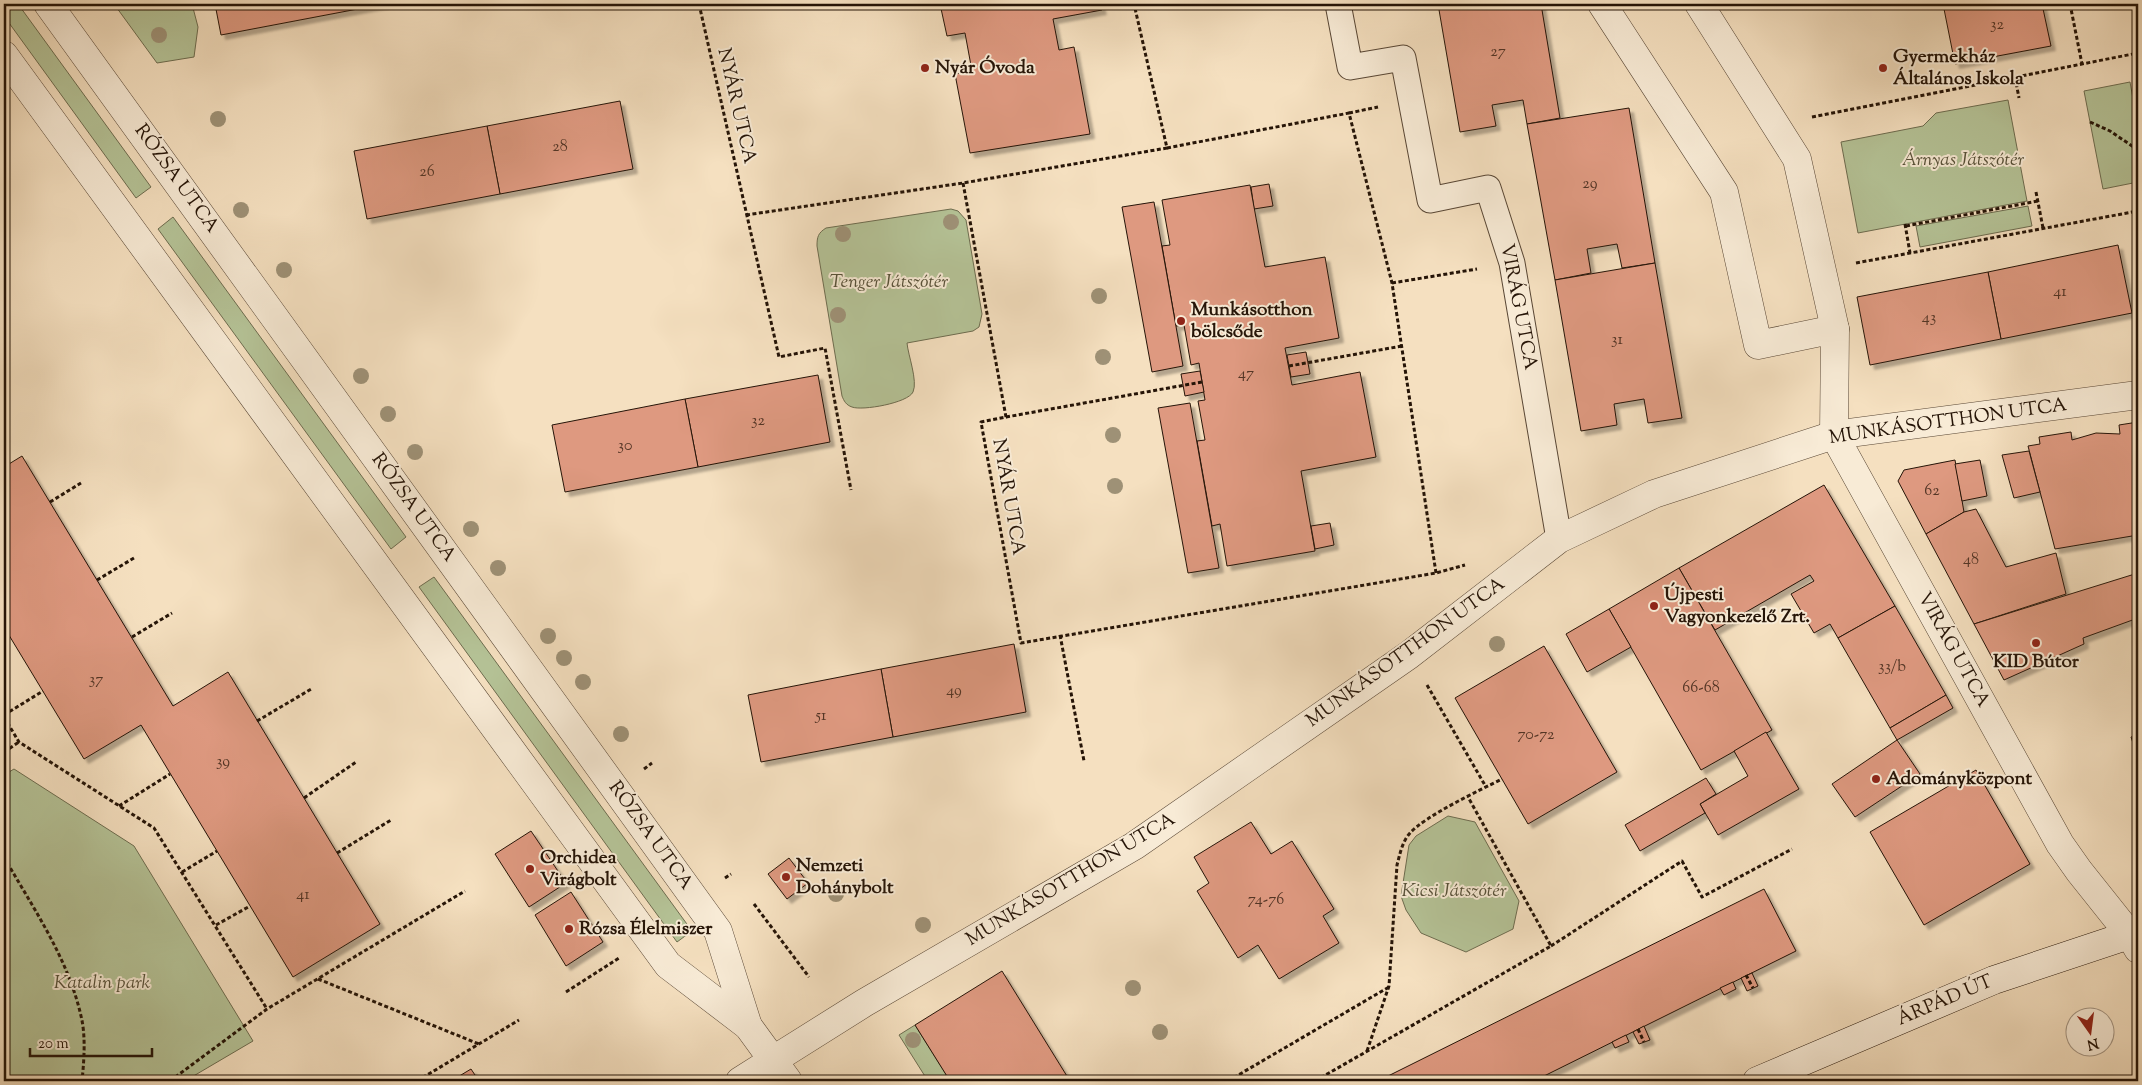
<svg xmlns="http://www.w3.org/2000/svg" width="2142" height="1085" viewBox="0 0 2142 1085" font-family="'Sorts Mill Goudy',serif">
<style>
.green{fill:#b5c397;stroke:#6d6c4f}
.building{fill:#de9980;stroke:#251407;filter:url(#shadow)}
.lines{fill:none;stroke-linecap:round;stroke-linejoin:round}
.pedestrian-casing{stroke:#594735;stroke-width:27}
.minor-casing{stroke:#594735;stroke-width:29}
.tertiary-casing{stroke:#594735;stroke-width:29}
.secondary-casing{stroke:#251407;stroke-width:29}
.path{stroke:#251407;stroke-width:3;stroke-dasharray:4 2.5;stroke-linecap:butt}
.pedestrian{stroke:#f8ebd6;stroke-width:25}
.minor{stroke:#f8ebd6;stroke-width:28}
.tertiary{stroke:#f8ebd6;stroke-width:28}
.secondary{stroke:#f8ebd6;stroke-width:28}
.tree{fill:#9e9176}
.poi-dot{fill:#8f2418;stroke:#f8ebd6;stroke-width:2}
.labels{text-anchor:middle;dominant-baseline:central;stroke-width:4;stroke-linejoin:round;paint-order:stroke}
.number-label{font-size:16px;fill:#533525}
.poi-label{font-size:19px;font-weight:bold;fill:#251407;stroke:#f8ebd6;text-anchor:start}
.street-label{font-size:19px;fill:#251407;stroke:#f8ebd6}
.park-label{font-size:19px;font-style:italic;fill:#575139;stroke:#f8ebd6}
</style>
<defs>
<filter id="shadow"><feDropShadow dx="4.5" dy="4.5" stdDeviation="1" flood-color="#0004"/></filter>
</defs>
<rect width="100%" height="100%" fill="#f5e0c0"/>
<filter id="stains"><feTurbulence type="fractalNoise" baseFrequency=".004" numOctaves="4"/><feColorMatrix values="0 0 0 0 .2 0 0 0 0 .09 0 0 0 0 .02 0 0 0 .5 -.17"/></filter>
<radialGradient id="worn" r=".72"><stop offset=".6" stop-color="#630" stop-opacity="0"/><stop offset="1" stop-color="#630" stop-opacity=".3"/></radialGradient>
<g class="green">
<polygon points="4,4 18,4 151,187 136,198 4,16"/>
<polygon points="114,4 192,4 198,27 194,57 157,63"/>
<polygon points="2130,82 2138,127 2138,182 2103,189 2084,91"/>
<polygon points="2008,100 2027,201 1858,233 1841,142 1923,126 1936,113"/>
<polygon points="2028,206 2032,226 1920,247 1916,226"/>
<path d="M951,209L958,211L966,220L982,314L979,327L973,331L907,343C908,355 918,381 913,392C908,403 862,411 852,407C846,405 844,401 842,396L817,246C817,237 818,233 826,228Z"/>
<polygon points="173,217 406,537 391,549 158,229"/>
<polygon points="434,577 692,931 677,942 419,587"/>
<polygon points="14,769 134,846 253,1041 185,1081 4,1081 4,775"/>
<polygon points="1448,816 1475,822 1519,901 1513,929 1466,952 1421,933 1406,910 1401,896 1409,845 1416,836"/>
<polygon points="915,1025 949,1079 945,1081 928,1081 899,1035"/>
</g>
<g class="building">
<polygon points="215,4 384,4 221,35"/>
<polygon points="940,4 1100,4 1102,10 1053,19 1059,50 1074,47 1090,134 970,153 955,74 972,71 965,33 947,36"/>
<polygon points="1438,4 1541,4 1560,118 1527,124 1523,100 1492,105 1496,126 1460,132"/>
<polygon points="1943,4 2042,4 2051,46 1955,64"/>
<polygon points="620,101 633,169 500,194 487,126"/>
<polygon points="1629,108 1655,263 1622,268 1617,244 1587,249 1591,273 1555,280 1527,124"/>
<polygon points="487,126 500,194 367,219 354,151"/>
<polygon points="1269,184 1273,206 1254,209 1251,187"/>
<polygon points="1250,185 1265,267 1325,257 1339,338 1285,348 1292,385 1360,372 1376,457 1301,471 1315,551 1227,566 1220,524 1212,526 1197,441 1205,440 1198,401 1205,400 1199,363 1191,365 1184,325 1176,326 1162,246 1170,245 1162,200"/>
<polygon points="1154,202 1183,366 1152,372 1122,207"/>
<polygon points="2118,245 2132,313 2001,339 1988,272"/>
<polygon points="1655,263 1682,418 1648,423 1644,399 1614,404 1617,425 1581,431 1555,280"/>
<polygon points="1988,272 2001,339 1870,365 1857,297"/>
<polygon points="1306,352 1310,374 1291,377 1287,355"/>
<polygon points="1200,371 1204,392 1185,396 1181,374"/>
<polygon points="818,375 830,442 698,467 685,399"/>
<polygon points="685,399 698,467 565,492 552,425"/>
<polygon points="1190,403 1219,568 1188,573 1158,408"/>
<polygon points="2138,422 2138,535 2055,549 2028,446 2040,444 2039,437 2071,432 2072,440 2096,433 2120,434 2119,425"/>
<polygon points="2029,451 2040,492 2014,498 2002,455"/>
<polygon points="22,456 173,706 228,672 380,924 293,977 141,725 84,759 4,627 4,467"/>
<polygon points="1955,460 1964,512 1926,534 1898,481 1904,470"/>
<polygon points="1980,460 1987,496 1962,501 1955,464"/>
<polygon points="1824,485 1895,606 1838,638 1830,624 1814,633 1791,594 1814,581 1810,575 1715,630 1679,568"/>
<polygon points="1976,509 2006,567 2056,553 2066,594 1974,624 1926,534 1964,512"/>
<polygon points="1330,523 1334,545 1315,549 1311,526"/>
<polygon points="1679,568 1772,730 1701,770 1609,609"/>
<polygon points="2138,573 2138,618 2083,638 2084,644 2004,680 1974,624"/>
<polygon points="1895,606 1946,695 1890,728 1838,638"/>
<polygon points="1609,609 1631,647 1587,672 1566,634"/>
<polygon points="1014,644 1026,712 893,737 881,669"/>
<polygon points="1544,646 1617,772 1528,824 1455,698"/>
<polygon points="881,669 893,737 761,762 748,695"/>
<polygon points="1946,695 1953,708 1897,740 1890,728"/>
<polygon points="1766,732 1799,789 1718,835 1700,804 1748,776 1734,751"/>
<polygon points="2138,735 2138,759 2131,737"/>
<polygon points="1897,740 1920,774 1855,817 1832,784"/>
<polygon points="1976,770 2030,864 1924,925 1870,832"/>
<polygon points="1706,778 1716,794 1700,804 1705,813 1640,851 1625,825"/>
<polygon points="1251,822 1271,854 1292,841 1334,909 1323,916 1339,943 1279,979 1258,945 1238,958 1197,891 1209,883 1194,857"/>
<polygon points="531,831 566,883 529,907 495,854"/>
<polygon points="789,858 808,883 787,899 768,874"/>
<polygon points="1764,889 1796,951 1534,1081 1378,1081"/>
<polygon points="571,892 603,942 566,966 535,915"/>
<polygon points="1002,971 1070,1081 950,1081 915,1025"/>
<polygon points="1752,973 1758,986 1747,991 1741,978"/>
<polygon points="1733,982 1736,989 1724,995 1720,988"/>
<polygon points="1644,1026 1650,1040 1639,1044 1633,1032"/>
<polygon points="1626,1035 1629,1042 1615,1048 1612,1042"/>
<polygon points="471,1069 479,1081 451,1081"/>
</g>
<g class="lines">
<defs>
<polyline id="pedestrian" points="1338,4 1350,67 1403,58 1430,200 1488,188 1512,263 1559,539"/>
<g id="minor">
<polyline points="1602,4 1724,192 1758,345 1835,329 1834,435 2060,844 2079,871 2130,935 2138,949"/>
<polyline points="1699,4 1797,159 1835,329"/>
<polyline points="740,1081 864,1003 1134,846 1409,655 1559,539 1654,494 1834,435 2138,395"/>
</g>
<g id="tertiary">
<polyline points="48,4 718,931 748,1026"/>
<polyline points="4,55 668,965 748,1026 788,1081"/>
</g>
<polyline id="secondary" points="1757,1081 1994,980 2138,932"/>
</defs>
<use href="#pedestrian" class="pedestrian-casing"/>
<use href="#minor" class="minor-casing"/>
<use href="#tertiary" class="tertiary-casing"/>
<use href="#secondary" class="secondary-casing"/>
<g class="path">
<polyline points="699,4 779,357 825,348 851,490"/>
<polyline points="2070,4 2082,64"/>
<polyline points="2134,54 2138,76"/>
<polyline points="2015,77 2019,98"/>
<polyline points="1349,113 1378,107"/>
<polyline points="1812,117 2138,53"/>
<polyline points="2090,122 2110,131 2138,150"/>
<polyline points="1167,148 1349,113 1392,283 1436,573"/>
<polyline points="963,183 1006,417 981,422 1021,643 1436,573 1465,565"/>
<polyline points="2036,192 2043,228"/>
<polyline points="746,215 963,183 1167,148 1134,4"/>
<polyline points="1905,224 1910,253"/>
<polyline points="1906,226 2038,201"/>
<polyline points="1856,263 2138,211"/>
<polyline points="1392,283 1477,269"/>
<polyline points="1289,366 1402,346"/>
<polyline points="1006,417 1202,382"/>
<polyline points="50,502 81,483"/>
<polyline points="97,580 134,558"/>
<polyline points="1060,635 1084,761"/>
<polyline points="4,637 8,634"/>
<polyline points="132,637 172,613"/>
<polyline points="1427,685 1486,787"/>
<polyline points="4,715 43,691"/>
<polyline points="4,717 19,742 154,828 267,1009"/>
<polyline points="257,721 313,688"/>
<polyline points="4,752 19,742"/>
<polyline points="644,769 652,763"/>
<polyline points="304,798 356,762"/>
<polyline points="119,806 170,774"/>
<polyline points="337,853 391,820"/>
<path d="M4,857C33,908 68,958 81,1016C86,1036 84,1061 82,1081"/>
<polyline points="182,872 217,851"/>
<polyline points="725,878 731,874"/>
<polyline points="754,904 809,977"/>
<polyline points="216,925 250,906"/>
<polyline points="1551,946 1682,861 1702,897 1792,849"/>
<polyline points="1746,975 1753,988"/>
<polyline points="318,979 479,1044"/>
<polyline points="566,992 619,958"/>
<polyline points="1638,1029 1644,1042"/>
<path d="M1367,1051L1389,986L1397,865C1400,854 1402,842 1410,833C1425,816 1480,790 1502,779"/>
<polyline points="1240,1074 1244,1081"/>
<polyline points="170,1081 267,1009 465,891"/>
<polyline points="417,1081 519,1020"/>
<polyline points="1228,1081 1389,987"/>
<polyline points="1315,1081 1551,946 1468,797"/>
</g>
<use href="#pedestrian" class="pedestrian"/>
<use href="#minor" class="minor"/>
<use href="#tertiary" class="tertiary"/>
<use href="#secondary" class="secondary"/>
</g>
<g class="tree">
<circle cx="159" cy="35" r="8"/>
<circle cx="218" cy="119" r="8"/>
<circle cx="241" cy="210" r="8"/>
<circle cx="951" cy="222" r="8"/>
<circle cx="843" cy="234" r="8"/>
<circle cx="284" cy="270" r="8"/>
<circle cx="1099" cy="296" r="8"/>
<circle cx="838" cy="315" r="8"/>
<circle cx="1103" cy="357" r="8"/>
<circle cx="361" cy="376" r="8"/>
<circle cx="388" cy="414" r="8"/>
<circle cx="1113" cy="435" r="8"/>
<circle cx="415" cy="452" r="8"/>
<circle cx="1115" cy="486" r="8"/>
<circle cx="471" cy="529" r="8"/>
<circle cx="498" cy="568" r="8"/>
<circle cx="548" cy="636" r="8"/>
<circle cx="1497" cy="644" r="8"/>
<circle cx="564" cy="658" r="8"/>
<circle cx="583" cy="682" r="8"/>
<circle cx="621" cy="734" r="8"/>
<circle cx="836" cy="894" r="8"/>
<circle cx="923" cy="925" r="8"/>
<circle cx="1133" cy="988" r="8"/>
<circle cx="1160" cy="1032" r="8"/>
<circle cx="913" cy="1040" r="8"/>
</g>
<g class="poi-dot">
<circle cx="925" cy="68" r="5"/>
<circle cx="1883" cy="68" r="5"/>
<circle cx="1181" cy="321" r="5"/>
<circle cx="1654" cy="606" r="5"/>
<circle cx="2036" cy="643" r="5"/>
<circle cx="1876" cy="779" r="5"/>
<circle cx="530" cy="869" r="5"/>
<circle cx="786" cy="877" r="5"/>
<circle cx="569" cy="929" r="5"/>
</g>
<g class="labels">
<g class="number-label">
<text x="1997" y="25">32</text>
<text x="1498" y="52">27</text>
<text x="560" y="147">28</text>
<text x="427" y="172">26</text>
<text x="1590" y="184">29</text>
<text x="2060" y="292">41</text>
<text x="1929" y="318">43</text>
<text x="1617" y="340">31</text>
<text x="1246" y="374">47</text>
<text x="758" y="421">32</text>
<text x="625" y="446">30</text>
<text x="1932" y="491">62</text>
<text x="1971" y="560">48</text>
<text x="1892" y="667">33/b</text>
<text x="96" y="680">37</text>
<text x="1701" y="688">66-68</text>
<text x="954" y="691">49</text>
<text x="821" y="716">51</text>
<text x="1536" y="735">70-72</text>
<text x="223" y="762">39</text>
<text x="303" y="895">41</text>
<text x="1266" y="900">74-76</text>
</g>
<g class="poi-label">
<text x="1893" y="57">Gyermekház<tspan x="1893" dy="22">Általános Iskola</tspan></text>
<text x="935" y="68">Nyár Óvoda</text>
<text x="1191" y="310">Munkásotthon<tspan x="1191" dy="22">bölcsőde</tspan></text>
<text x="1664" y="595">Újpesti<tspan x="1664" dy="22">Vagyonkezelő Zrt.</tspan></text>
<text x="2036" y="662" text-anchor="middle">KID Bútor</text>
<text x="1886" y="779">Adományközpont</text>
<text x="540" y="858">Orchidea<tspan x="540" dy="22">Virágbolt</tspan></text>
<text x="796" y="866">Nemzeti<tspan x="796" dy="22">Dohánybolt</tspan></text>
<text x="579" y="929">Rózsa Élelmiszer</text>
</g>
<g class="street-label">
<text transform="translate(736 106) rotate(77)">NYÁR UTCA</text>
<text transform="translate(176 179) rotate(54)">RÓZSA UTCA</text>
<text transform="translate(1518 307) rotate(79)">VIRÁG UTCA</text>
<text transform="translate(1948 422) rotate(-8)">MUNKÁSOTTHON UTCA</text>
<text transform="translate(1008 497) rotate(80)">NYÁR UTCA</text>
<text transform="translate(413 508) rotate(54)">RÓZSA UTCA</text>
<text transform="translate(1953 650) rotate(61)">VIRÁG UTCA</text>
<text transform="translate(1406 653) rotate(-36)">MUNKÁSOTTHON UTCA</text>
<text transform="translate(650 836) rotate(54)">RÓZSA UTCA</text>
<text transform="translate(1071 880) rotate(-31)">MUNKÁSOTTHON UTCA</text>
<text transform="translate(1945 1001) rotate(-23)">ÁRPÁD ÚT</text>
</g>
<g class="park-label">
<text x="1963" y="160">Árnyas Játszótér</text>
<text x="889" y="282">Tenger Játszótér</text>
<text x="1454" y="891">Kicsi Játszótér</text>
<text x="102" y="983">Katalin park</text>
</g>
</g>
<rect width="2142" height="1085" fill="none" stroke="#f5e0c0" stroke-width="20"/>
<rect x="5" y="5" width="2132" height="1075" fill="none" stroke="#251407" stroke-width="2.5"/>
<rect x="10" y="10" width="2122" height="1065" fill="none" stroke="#251407"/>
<g transform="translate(2090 1032) rotate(166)"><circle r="24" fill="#f8ebd6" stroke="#a49583"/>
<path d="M0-4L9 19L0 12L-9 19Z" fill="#8f2418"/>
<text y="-8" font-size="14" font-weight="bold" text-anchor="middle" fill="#251407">N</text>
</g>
<path d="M30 1048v8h122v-8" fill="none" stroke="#251407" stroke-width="2.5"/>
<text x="38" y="1048" font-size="15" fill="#251407" stroke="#f8ebd6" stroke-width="4" paint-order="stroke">20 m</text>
<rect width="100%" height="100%" filter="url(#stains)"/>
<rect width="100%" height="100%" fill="url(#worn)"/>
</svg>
